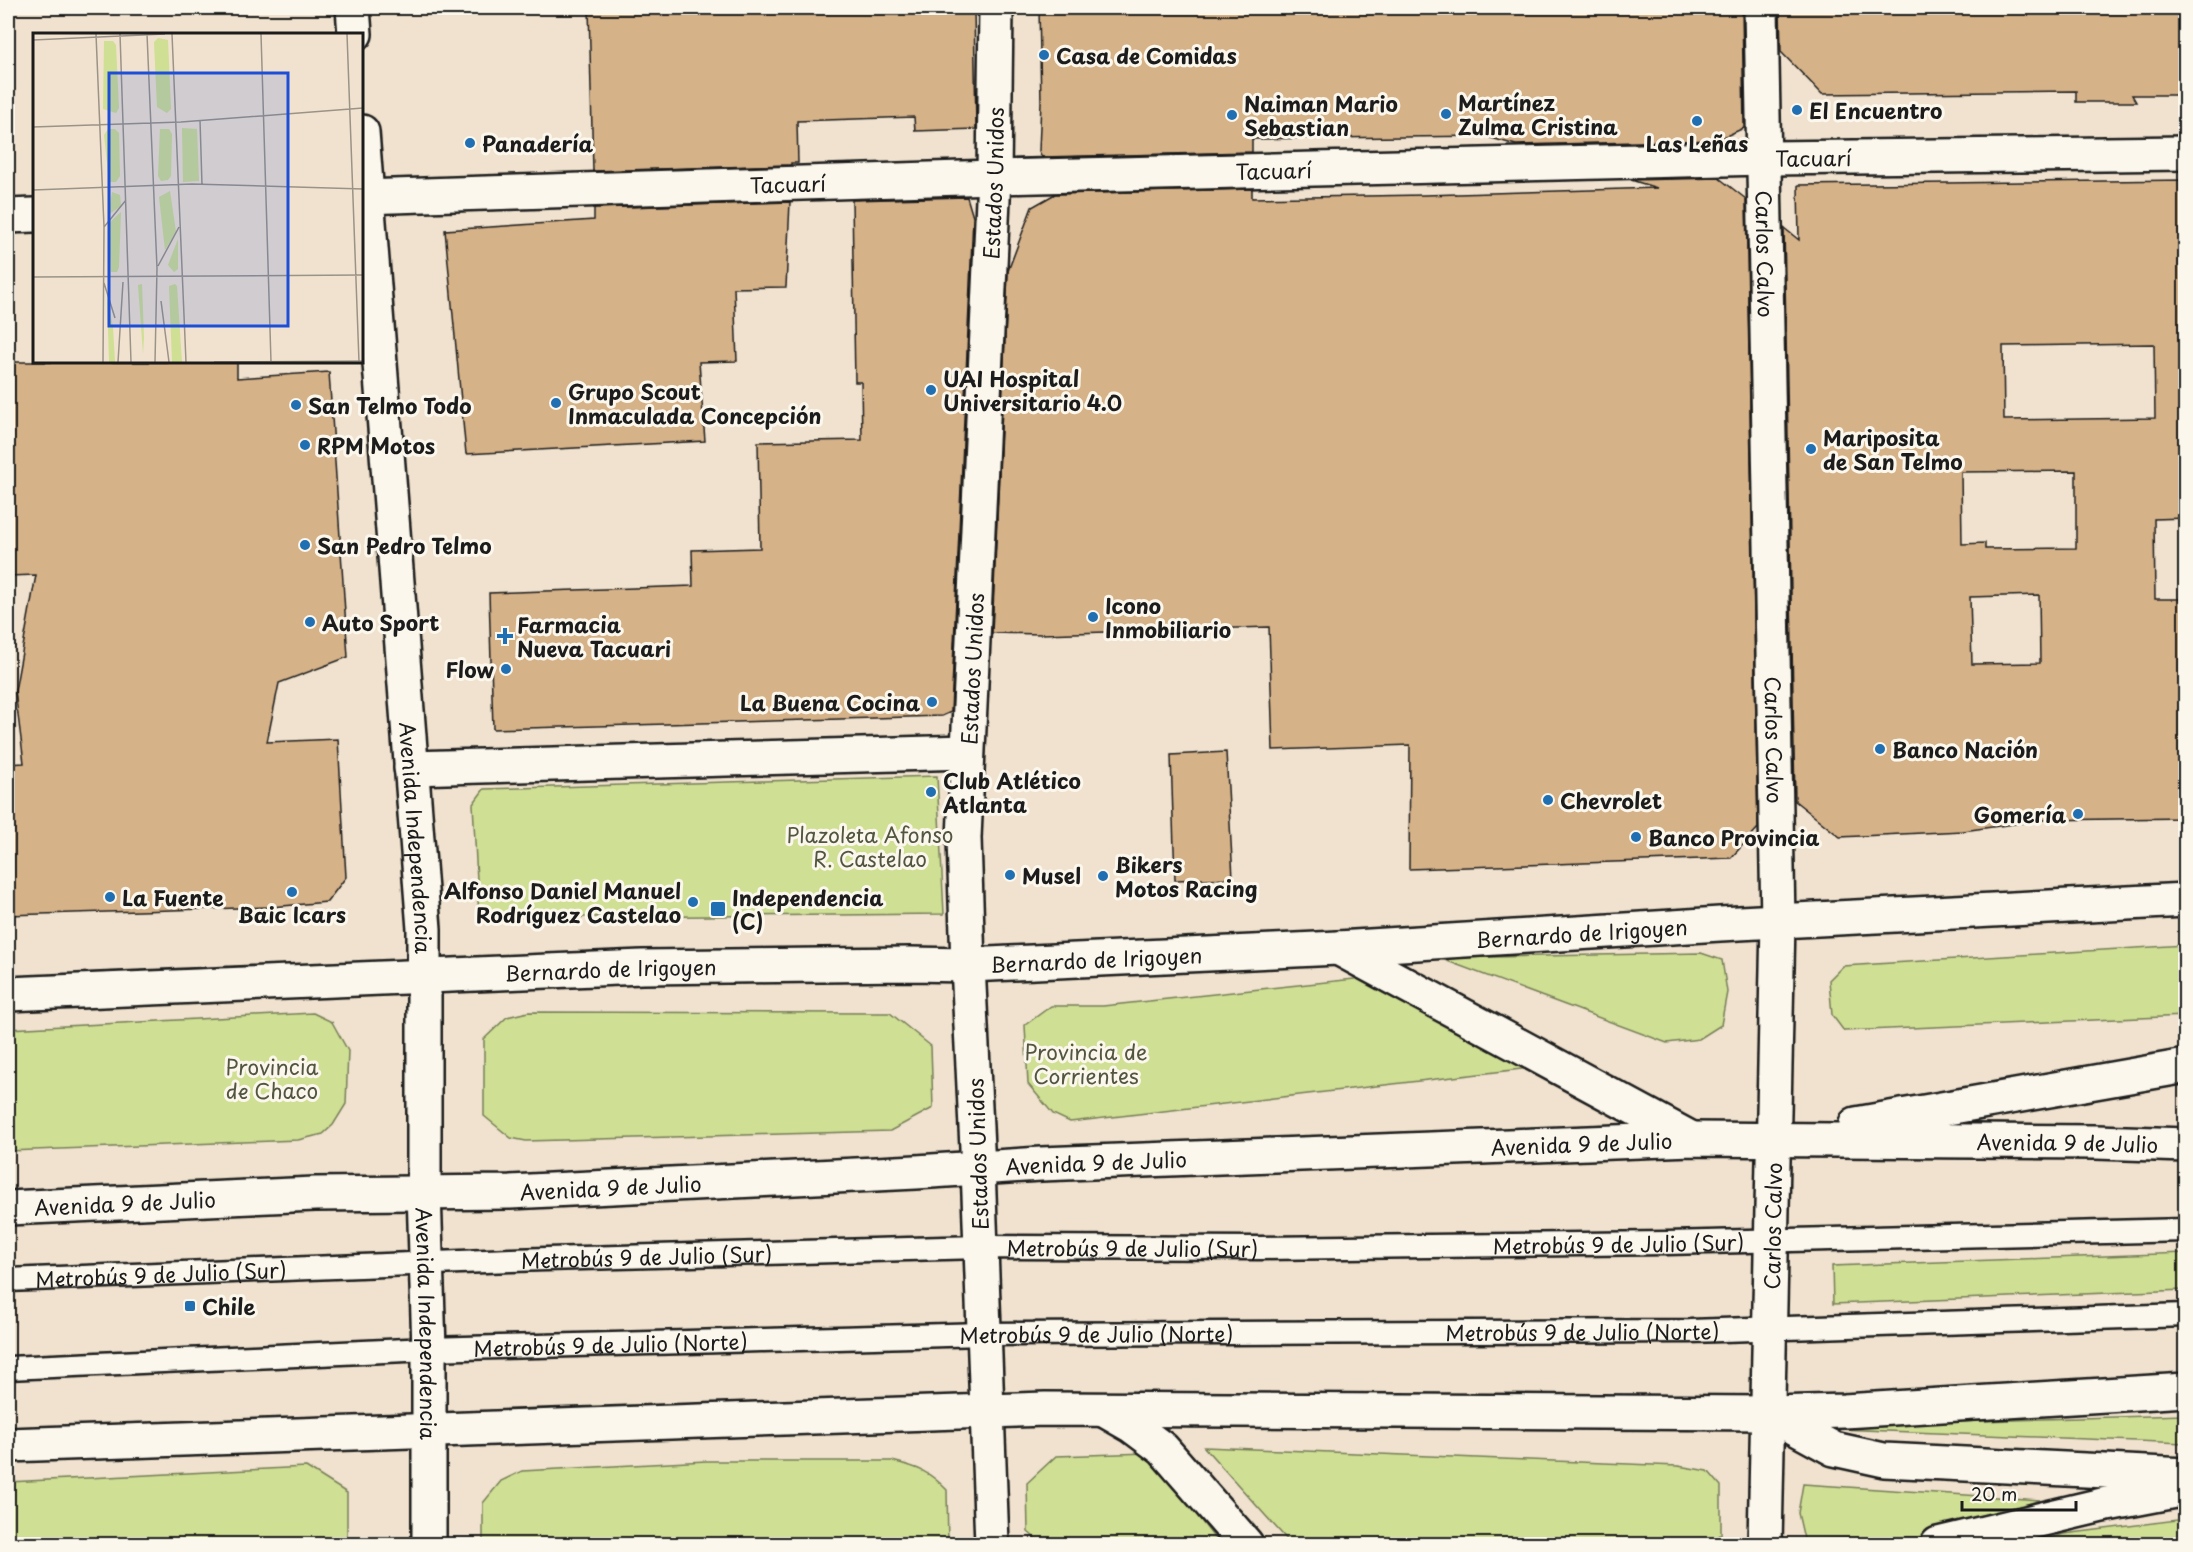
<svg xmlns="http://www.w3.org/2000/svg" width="2193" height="1552" viewBox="0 0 2193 1552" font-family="'Playpen Sans',sans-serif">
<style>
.green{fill:#cfdf93;stroke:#767e58;stroke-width:1.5}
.building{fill:#d6b288;stroke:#1c1c1c;stroke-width:1.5;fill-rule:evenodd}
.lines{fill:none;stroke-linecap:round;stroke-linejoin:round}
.lane-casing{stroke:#1c1c1c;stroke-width:27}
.street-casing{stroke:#1c1c1c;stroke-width:38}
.secondary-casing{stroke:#1c1c1c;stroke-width:38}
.primary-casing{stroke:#1c1c1c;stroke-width:38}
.highway-casing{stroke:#1c1c1c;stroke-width:38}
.lane{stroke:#fbf7ec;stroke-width:22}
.street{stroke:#fbf7ec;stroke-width:33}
.secondary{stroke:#fbf7ec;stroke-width:33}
.primary{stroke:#fbf7ec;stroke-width:33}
.highway{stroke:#fbf7ec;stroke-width:33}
.poi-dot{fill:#1f6fb2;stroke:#fbf7ec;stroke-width:2}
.labels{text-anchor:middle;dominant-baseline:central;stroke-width:6;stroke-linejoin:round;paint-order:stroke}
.poi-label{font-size:21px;font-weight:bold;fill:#1c1c1c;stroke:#fbf7ec;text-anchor:start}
.street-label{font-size:21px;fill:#1c1c1c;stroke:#fbf7ec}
.park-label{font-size:21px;fill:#525640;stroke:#fbf7ec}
.inset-road{fill:none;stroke:#9b9387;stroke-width:1.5}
.view{fill:#1d4ed8;fill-opacity:0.15;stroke:#1d4ed8;stroke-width:3}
.inset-edge{fill:none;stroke:#1c1c1c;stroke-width:3}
</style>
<rect width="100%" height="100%" fill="#f0e2ce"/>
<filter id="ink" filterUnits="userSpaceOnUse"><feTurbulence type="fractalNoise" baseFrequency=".0167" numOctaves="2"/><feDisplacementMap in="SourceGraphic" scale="12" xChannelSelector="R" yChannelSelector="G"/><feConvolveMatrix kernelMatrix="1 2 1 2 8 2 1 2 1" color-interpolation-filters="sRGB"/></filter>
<g filter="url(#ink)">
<g class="green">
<polygon points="937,776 944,914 479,918 473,804 484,789"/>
<polygon points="2185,945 2185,1016 1844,1031 1832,1015 1829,980 1843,966"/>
<polygon points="1701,953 1722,960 1727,992 1721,1025 1699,1039 1667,1043 1439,958"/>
<polygon points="1373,977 1530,1068 1070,1122 1053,1114 1028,1084 1025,1025 1051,1006 1103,1006"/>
<polygon points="528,1012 890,1013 931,1046 933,1108 890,1131 526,1141 511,1138 484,1116 484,1039 507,1017"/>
<polygon points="313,1013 332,1022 348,1051 346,1104 333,1125 323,1134 298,1140 8,1151 8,1029"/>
<polygon points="2185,1253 2185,1290 1833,1304 1832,1266"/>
<polygon points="2185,1415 2185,1443 1838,1429 1839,1425"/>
<polygon points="1204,1447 1678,1466 1708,1471 1721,1486 1721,1534 1711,1544 1291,1544"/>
<polygon points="1149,1453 1219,1544 1042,1544 1028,1532 1027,1483 1056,1456"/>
<path d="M706,1461H892C917,1467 929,1471 947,1490L948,1544H483V1503L501,1481L522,1471Z"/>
<polygon points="306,1467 347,1493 347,1544 8,1544 8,1482"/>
<polygon points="1803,1484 2040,1500 1925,1537 1804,1539 1798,1513"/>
<polygon points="2185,1519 2185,1544 2028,1544 2064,1534"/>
</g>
<g class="building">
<polygon points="589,8 974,8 976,129 915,131 914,117 797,121 798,163 791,163 791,165 593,171"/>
<polygon points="1039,8 1742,8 1744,128 1717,140 1516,145 1484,136 1252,139 1252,152 1042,157 1039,151 1041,102"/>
<polygon points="1780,8 2186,8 2186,95 2132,95 2136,102 2076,102 2076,91 1822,94 1781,52"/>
<polygon points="1719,178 1746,199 1758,828 1731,858 1409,869 1410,745 1273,750 1269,627 1041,634 992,633 1008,271 1032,207 1055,194 1252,189 1252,198 1425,195 1657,188 1631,180"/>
<path d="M2186,180V518L2154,519L2155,599H2186V818L2042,820L1963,831L1840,837L1795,801L1784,228L1799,240L1798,185ZM2154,344L2155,418L2004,420L2003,346ZM2076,471V548L1985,549V543L1962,544L1961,472ZM2039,595L2040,663L1972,664L1970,597Z"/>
<polygon points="967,197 973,217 951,712 942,716 493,729 489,593 693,586 692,550 760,548 758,442 862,440 861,382 855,382 852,200"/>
<polygon points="790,202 786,287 734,288 737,361 699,362 705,441 466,454 445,230 594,220 594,208"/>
<polygon points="8,362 237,362 237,378 329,372 348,657 279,683 267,742 338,739 346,877 327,902 271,907 8,915 8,764 24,763 15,691 36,575 8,576"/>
<polygon points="1226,752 1233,878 1175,880 1171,755"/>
</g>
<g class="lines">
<defs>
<g id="lane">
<path id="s1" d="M8,1280L511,1260L980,1247L1260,1248L1667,1243L2186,1230"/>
<path id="s2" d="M8,1368L429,1349L984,1334L1690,1331L2186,1315"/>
</g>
<g id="street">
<path id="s3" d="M1761,8L1778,921L1765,1544"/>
<path id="s4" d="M362,197L994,177L1764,158L2186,153"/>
<polyline points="8,216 34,215"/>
<polyline points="411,768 967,752"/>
<path id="s5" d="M992,1544L978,1168L968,965L964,838L994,177L996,8"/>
</g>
<g id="secondary">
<path id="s6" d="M8,994L642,967L910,964L968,965L1338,948L1720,924L2186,900"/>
</g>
<g id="primary">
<polyline points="353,8 355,34"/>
<path id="s7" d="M362,132L424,929V1192L429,1349V1544"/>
</g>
<g id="highway">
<polyline points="1338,948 1690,1138"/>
<polyline points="1856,1124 2186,1066"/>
<path id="s8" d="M8,1208L315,1194L510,1192L916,1172L1041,1164L1692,1139L2096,1142L2186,1145"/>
<polyline points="1104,1410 1132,1426 1163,1449 1246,1544"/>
<polyline points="1768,1413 1834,1449 1884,1460 2186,1475"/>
<polyline points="8,1445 1045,1409 1768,1413 1844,1411 2186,1390"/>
<polyline points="1938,1544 2102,1505 2186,1489"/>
</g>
</defs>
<use href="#lane" class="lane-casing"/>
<use href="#street" class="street-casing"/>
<use href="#secondary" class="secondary-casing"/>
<use href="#primary" class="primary-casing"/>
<use href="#highway" class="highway-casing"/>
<use href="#lane" class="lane"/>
<use href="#street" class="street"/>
<use href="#secondary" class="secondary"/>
<use href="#primary" class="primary"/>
<use href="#highway" class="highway"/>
</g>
</g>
<g class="poi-dot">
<circle cx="1044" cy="55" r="6"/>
<circle cx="1797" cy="110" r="6"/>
<circle cx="1446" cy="114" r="6"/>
<circle cx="1232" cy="115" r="6"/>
<circle cx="1697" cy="121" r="6"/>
<circle cx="470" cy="143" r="6"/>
<circle cx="931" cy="390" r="6"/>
<circle cx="556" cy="403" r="6"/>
<circle cx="296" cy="405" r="6"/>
<circle cx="305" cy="445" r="6"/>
<circle cx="1811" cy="449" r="6"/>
<circle cx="305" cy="545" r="6"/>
<circle cx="1093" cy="617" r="6"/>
<circle cx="310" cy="622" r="6"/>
<path d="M502 627h6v6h6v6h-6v6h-6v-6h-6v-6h6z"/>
<circle cx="506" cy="669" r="6"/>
<circle cx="932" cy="702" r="6"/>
<circle cx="1880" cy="749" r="6"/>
<circle cx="931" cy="792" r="6"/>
<circle cx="1548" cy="800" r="6"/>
<circle cx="2078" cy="814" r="6"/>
<circle cx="1636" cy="837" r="6"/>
<circle cx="1010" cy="875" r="6"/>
<circle cx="1103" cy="876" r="6"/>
<circle cx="292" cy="892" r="6"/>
<circle cx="110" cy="897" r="6"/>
<circle cx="693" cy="902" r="6"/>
<rect x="710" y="901" width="16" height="16" rx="3"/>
<rect x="184" y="1300" width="12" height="12" rx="3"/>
</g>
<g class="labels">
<g class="poi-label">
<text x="1056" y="55">Casa de Comidas</text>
<text x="1458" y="102">Martínez<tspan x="1458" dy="24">Zulma Cristina</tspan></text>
<text x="1244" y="103">Naiman Mario<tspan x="1244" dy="24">Sebastian</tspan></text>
<text x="1809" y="110">El Encuentro</text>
<text x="482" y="143">Panadería</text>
<text x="1697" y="143" text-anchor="middle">Las Leñas</text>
<text x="943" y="378">UAI Hospital<tspan x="943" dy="24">Universitario 4.0</tspan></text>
<text x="568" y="391">Grupo Scout<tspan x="568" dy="24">Inmaculada Concepción</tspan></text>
<text x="308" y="405">San Telmo Todo</text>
<text x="1823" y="437">Mariposita<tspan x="1823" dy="24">de San Telmo</tspan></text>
<text x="317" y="445">RPM Motos</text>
<text x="317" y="545">San Pedro Telmo</text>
<text x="1105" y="605">Icono<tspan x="1105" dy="24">Inmobiliario</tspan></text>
<text x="322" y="622">Auto Sport</text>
<text x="517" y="624">Farmacia<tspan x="517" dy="24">Nueva Tacuari</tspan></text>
<text x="494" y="669" text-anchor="end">Flow</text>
<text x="920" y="702" text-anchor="end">La Buena Cocina</text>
<text x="1892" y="749">Banco Nación</text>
<text x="943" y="780">Club Atlético<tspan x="943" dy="24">Atlanta</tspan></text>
<text x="1560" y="800">Chevrolet</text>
<text x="2066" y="814" text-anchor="end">Gomería</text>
<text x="1648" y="837">Banco Provincia</text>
<text x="1115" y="864">Bikers<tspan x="1115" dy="24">Motos Racing</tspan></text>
<text x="1022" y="875">Musel</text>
<text x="681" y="890" text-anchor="end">Alfonso Daniel Manuel<tspan x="681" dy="24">Rodríguez Castelao</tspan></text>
<text x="122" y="897">La Fuente</text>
<text x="732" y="897">Independencia<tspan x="732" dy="24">(C)</tspan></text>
<text x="292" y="914" text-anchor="middle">Baic Icars</text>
<text x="202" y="1306">Chile</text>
</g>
<g class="street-label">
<text stroke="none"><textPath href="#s4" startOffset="1452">Tacuarí</textPath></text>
<text stroke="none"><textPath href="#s4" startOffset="912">Tacuarí</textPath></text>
<text stroke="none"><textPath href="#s4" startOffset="426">Tacuarí</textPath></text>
<text stroke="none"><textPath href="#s5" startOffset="1362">Estados Unidos</textPath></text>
<text stroke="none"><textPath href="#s3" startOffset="246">Carlos Calvo</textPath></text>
<text stroke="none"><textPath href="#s5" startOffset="876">Estados Unidos</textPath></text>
<text stroke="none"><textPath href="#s3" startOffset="732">Carlos Calvo</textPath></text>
<text stroke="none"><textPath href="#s7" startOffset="708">Avenida Independencia</textPath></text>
<text stroke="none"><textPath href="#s6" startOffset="1575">Bernardo de Irigoyen</textPath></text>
<text stroke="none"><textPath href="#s6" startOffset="1089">Bernardo de Irigoyen</textPath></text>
<text stroke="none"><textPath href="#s6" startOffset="603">Bernardo de Irigoyen</textPath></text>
<text stroke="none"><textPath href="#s8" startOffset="2061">Avenida 9 de Julio</textPath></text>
<text stroke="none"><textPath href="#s8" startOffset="1575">Avenida 9 de Julio</textPath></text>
<text transform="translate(977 1154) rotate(-92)">Estados Unidos</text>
<text stroke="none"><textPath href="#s8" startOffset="1089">Avenida 9 de Julio</textPath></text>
<text stroke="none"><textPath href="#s8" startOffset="603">Avenida 9 de Julio</textPath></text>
<text stroke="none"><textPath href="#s8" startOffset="117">Avenida 9 de Julio</textPath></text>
<text transform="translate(1772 1226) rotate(-89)">Carlos Calvo</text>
<text stroke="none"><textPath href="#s1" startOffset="1611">Metrobús 9 de Julio (Sur)</textPath></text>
<text stroke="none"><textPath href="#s1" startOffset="1125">Metrobús 9 de Julio (Sur)</textPath></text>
<text stroke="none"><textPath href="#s1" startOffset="639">Metrobús 9 de Julio (Sur)</textPath></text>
<text stroke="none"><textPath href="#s1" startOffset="153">Metrobús 9 de Julio (Sur)</textPath></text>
<text stroke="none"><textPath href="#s7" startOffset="1194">Avenida Independencia</textPath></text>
<text stroke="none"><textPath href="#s2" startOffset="1575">Metrobús 9 de Julio (Norte)</textPath></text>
<text stroke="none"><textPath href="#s2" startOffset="1089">Metrobús 9 de Julio (Norte)</textPath></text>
<text stroke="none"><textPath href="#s2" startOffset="603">Metrobús 9 de Julio (Norte)</textPath></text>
</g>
<g class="park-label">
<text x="870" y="834">Plazoleta Afonso<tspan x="870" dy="24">R. Castelao</tspan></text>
<text x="1086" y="1051">Provincia de<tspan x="1086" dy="24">Corrientes</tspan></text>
<text x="272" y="1066">Provincia<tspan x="272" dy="24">de Chaco</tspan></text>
</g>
</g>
<g transform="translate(33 33)">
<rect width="330" height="330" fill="#f0e2ce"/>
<path d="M125,5L135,7L138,76L134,80L124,74L121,9ZM71,8H80L83,12L86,75L83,80L70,76ZM149,95L164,96L166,148L150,149ZM82,96L86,100L87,143L83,149H76L71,102L75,96ZM127,96H136L139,101L138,143L135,147L128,148L125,143ZM137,158L143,199L132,217L126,164ZM79,159L87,162L88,173L75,182ZM88,179L86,234L84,239H78L76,190ZM145,206V236L141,239L135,232ZM109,251L111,305L110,321L105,252ZM142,251L144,253L149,329H139L136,253ZM74,263L80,294L82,329H76Z" fill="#cfdf93"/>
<path class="inset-road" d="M63,1L71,194L70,329M87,1L98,329M114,1L124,235L122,329M139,1L153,329M228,1L238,329M314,1L326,329M0,7L132,1M167,87L169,152M0,94L148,89L330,75M0,157L159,151L330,156M71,194L93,167M125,233L146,194M0,244L330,242M71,250L82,285M128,268L136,329M85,329L90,249M181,329L330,328"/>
<path class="view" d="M76,40H255V293H76Z"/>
<rect width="330" height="330" class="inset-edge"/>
</g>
<rect width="2193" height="1552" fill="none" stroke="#fbf7ec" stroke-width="30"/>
<rect x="15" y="15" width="2163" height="1522" fill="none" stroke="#1c1c1c" stroke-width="2" filter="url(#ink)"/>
<path d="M1962 1501v9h114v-9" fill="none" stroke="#1c1c1c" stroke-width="3"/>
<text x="1971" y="1501" font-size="18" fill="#1c1c1c" stroke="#fbf7ec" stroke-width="4.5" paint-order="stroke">20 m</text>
</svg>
